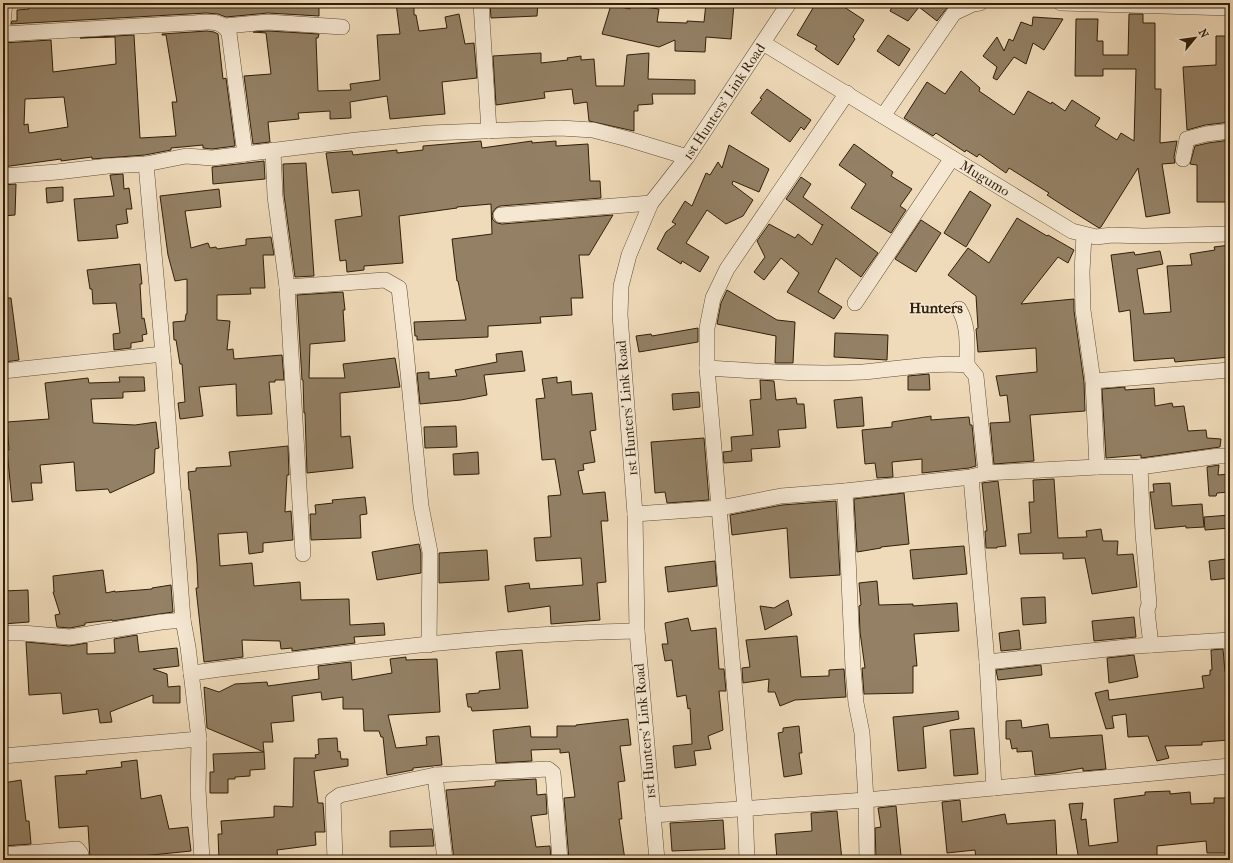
<svg xmlns="http://www.w3.org/2000/svg" width="1233" height="863" viewBox="0 0 1233 863" font-family="'IM FELL French Canon',serif">
<style>
.building{fill:#938065;stroke:#301f09;fill-rule:evenodd}
.lines{fill:none;stroke-linecap:round;stroke-linejoin:round}
.minor-casing{stroke:#604e35;stroke-width:16}
.minor{stroke:#f5e7d2;stroke-width:15}
.labels{text-anchor:middle;dominant-baseline:central;stroke-width:3;stroke-linejoin:round;paint-order:stroke}
.street-label{font-size:14px;fill:#301f09;stroke:#f5e7d2}
.neighbourhood-label{font-size:15px;font-weight:bold;fill:#301f09;stroke:#f5e7d2}
</style>
<rect width="100%" height="100%" fill="#efdab9"/>
<filter id="stains"><feTurbulence type="fractalNoise" baseFrequency=".005" numOctaves="4"/><feColorMatrix values="0 0 0 0 .2 0 0 0 0 .09 0 0 0 0 .02 0 0 0 .5 -.17"/></filter>
<radialGradient id="worn" r=".72"><stop offset=".6" stop-color="#630" stop-opacity="0"/><stop offset="1" stop-color="#630" stop-opacity=".3"/></radialGradient>
<g class="building">
<polygon points="29,3 319,3 319,16 268,13 226,17 218,14 206,13 11,24 12,21 17,21 17,10 29,9"/>
<polygon points="396,3 414,3 414,15 416,15 419,31 447,28 445,17 459,14 465,44 474,43 477,78 442,82 445,114 390,119 387,96 350,102 351,118 330,119 330,111 298,113 299,119 268,122 270,142 253,144 244,76 271,74 266,33 253,32 268,31 319,34 318,38 316,38 318,91 351,90 350,84 380,80 377,35 400,34"/>
<polygon points="490,3 538,3 537,16 491,18"/>
<polygon points="706,3 734,4 731,39 706,37 705,52 675,51 675,40 659,47 602,34 611,5 630,9 630,5 659,9 657,22 687,23 687,21 704,22"/>
<polygon points="816,3 838,3 864,20 853,37 855,39 838,65 815,49 817,46 797,35"/>
<polygon points="894,3 953,3 947,8 937,21 919,7 908,21 890,11"/>
<polygon points="1129,14 1143,14 1143,23 1155,23 1155,89 1161,89 1160,143 1177,141 1174,157 1175,163 1162,164 1170,213 1146,217 1138,168 1101,227 1099,228 1067,208 1047,195 1049,193 1009,168 1006,173 979,154 977,157 966,150 965,152 936,133 933,136 904,118 927,82 945,94 961,71 980,88 979,91 1014,115 1028,91 1051,104 1052,102 1065,111 1072,100 1100,118 1095,126 1117,140 1121,133 1134,141 1136,69 1103,69 1103,76 1075,76 1076,19 1098,19 1097,41 1103,41 1103,55 1128,55"/>
<polygon points="1033,17 1063,19 1044,50 1033,43 1026,64 1014,57 997,80 993,78 997,67 983,56 997,37 1004,51 1009,39 1013,41 1021,22 1032,26"/>
<path d="M207,31L214,32L218,34L223,79L226,78L235,146L212,149L203,148V145L171,148V150L145,155L92,159V157L61,161V159L3,167V90L6,48H3V43L51,40L53,72L116,64L115,37L80,38L134,35L140,138L176,136L172,102H177L166,35H162V34ZM64,97L68,127L29,133L28,124L24,125L25,99Z"/>
<polygon points="888,35 910,49 899,66 877,51"/>
<polygon points="1216,36 1230,36 1230,64 1228,64 1230,122 1205,125 1187,130 1183,67 1216,65"/>
<polygon points="541,53 541,63 568,60 567,58 581,56 581,60 594,59 596,86 624,86 627,55 649,53 648,79 695,80 695,94 652,94 653,104 638,105 638,111 634,111 634,131 589,121 587,102 574,104 572,89 544,92 545,98 496,105 493,56"/>
<polygon points="767,89 811,120 804,130 801,127 790,142 751,113 762,99 760,98"/>
<polygon points="1230,140 1230,202 1197,202 1197,165 1190,164 1195,146 1208,143"/>
<polygon points="481,141 482,148 532,141 532,143 556,141 556,146 588,144 590,181 600,181 601,198 500,206 496,208 493,212 492,216 493,220 497,223 502,224 613,215 589,255 579,255 583,298 571,298 572,315 540,317 541,323 488,326 488,337 417,340 417,336 415,336 414,322 466,320 458,281 457,281 452,239 492,234 491,204 457,207 457,208 399,216 403,263 364,266 364,270 347,272 346,260 340,261 335,220 362,216 359,190 332,193 326,153 352,151 353,155 397,150 397,153 423,150 423,146"/>
<polygon points="854,144 893,172 891,176 912,189 900,206 906,210 891,233 851,208 866,184 839,165"/>
<polygon points="729,145 769,169 759,192 733,181 732,184 753,200 743,216 726,224 707,210 686,243 709,257 700,272 682,261 681,264 657,249 666,232 676,224 672,222 685,201 692,206 706,173 710,175 718,162 722,168"/>
<polygon points="264,161 265,179 213,184 212,167"/>
<polygon points="306,163 314,276 295,277 284,195 283,164"/>
<polygon points="123,174 124,189 129,188 132,209 126,209 128,223 116,225 118,238 78,241 74,199 114,196 110,175"/>
<polygon points="801,177 811,184 803,197 878,253 861,277 836,258 818,292 842,307 834,319 787,292 799,273 781,258 764,280 754,272 765,257 757,241 769,224 795,238 798,234 812,245 823,224 822,225 786,199"/>
<polygon points="16,184 15,215 3,216 3,185"/>
<polygon points="63,187 63,201 47,203 46,188"/>
<polygon points="219,189 221,207 185,211 191,248 208,243 210,248 216,247 217,249 246,245 246,239 271,237 274,255 263,255 265,288 250,288 251,294 217,295 217,320 230,321 227,350 233,349 234,359 282,355 284,380 275,380 275,382 269,382 272,414 237,416 236,384 199,387 203,416 180,419 178,403 185,402 182,364 180,364 176,340 174,340 173,322 185,321 186,314 187,314 187,279 175,281 168,255 160,196"/>
<polygon points="970,191 991,205 966,247 944,233"/>
<polygon points="1017,218 1047,236 1048,235 1074,250 1068,263 1058,257 1021,304 1074,299 1074,311 1084,382 1085,411 1030,415 1034,461 994,464 990,423 1010,422 1007,395 1000,396 996,376 1037,372 1036,348 978,352 976,329 978,328 976,296 948,275 968,248 989,263"/>
<polygon points="921,220 941,233 916,272 895,259"/>
<polygon points="1230,245 1230,357 1175,362 1174,358 1134,361 1130,310 1119,312 1111,255 1134,252 1135,255 1160,251 1163,264 1137,269 1144,314 1171,312 1167,266 1192,265 1190,254 1215,250 1214,247"/>
<polygon points="140,264 142,284 140,284 142,319 144,318 147,334 142,335 143,341 131,343 131,348 114,350 113,334 120,333 116,303 93,304 92,289 90,289 87,270"/>
<polygon points="727,290 777,320 795,322 793,363 775,363 776,336 717,324 721,303"/>
<polygon points="343,292 345,310 343,310 345,341 310,344 309,378 345,378 343,364 395,358 400,387 340,393 341,437 350,436 353,468 307,473 305,413 304,413 303,380 302,380 297,295"/>
<polygon points="3,298 11,298 19,360 5,362 3,344"/>
<polygon points="698,328 698,342 639,352 636,336 651,334 652,336"/>
<polygon points="835,333 888,335 887,360 834,357"/>
<polygon points="522,351 525,371 484,375 487,395 461,400 420,404 417,373 429,372 429,379 457,376 455,370 497,362 496,354"/>
<polygon points="929,374 930,390 908,390 908,376"/>
<polygon points="119,377 144,377 145,391 123,392 123,398 91,399 93,423 135,425 156,422 159,448 155,449 154,473 110,493 108,489 76,491 74,462 40,465 42,483 31,483 33,500 12,502 7,450 9,450 7,422 49,419 45,383 88,378 89,383 120,382"/>
<polygon points="557,377 557,383 571,381 572,395 592,393 596,430 590,431 595,462 583,464 584,470 578,471 583,494 605,492 608,521 601,521 606,582 597,583 600,620 551,624 550,606 508,612 505,586 529,583 530,589 583,585 581,558 536,561 534,538 551,537 548,496 561,495 555,459 542,460 536,399 545,398 542,379"/>
<polygon points="760,380 774,381 776,400 796,398 797,404 804,404 806,428 778,430 780,447 751,449 752,461 724,463 723,452 732,451 731,437 753,435 750,400 761,399"/>
<polygon points="1125,387 1125,390 1154,388 1155,406 1172,403 1173,407 1184,406 1188,431 1206,430 1207,438 1221,439 1220,447 1141,458 1141,455 1106,458 1102,389"/>
<polygon points="699,392 700,407 673,410 672,394"/>
<polygon points="862,397 864,426 837,428 834,400"/>
<polygon points="931,416 931,420 969,417 970,425 972,425 976,466 969,468 922,473 922,459 892,462 893,477 877,478 875,463 865,464 862,430 892,427 892,422"/>
<polygon points="456,426 457,447 425,448 424,427"/>
<polygon points="704,438 709,500 667,503 665,492 655,493 651,442"/>
<polygon points="288,446 289,475 287,475 285,512 291,511 293,540 263,543 263,552 249,554 247,532 218,534 220,566 252,563 254,586 300,582 301,600 349,599 350,625 384,623 385,635 354,637 355,643 292,651 292,648 281,649 280,641 242,640 243,657 204,662 196,588 198,588 197,564 190,490 189,490 188,472 196,471 196,468 231,466 229,452"/>
<polygon points="478,452 479,474 454,475 453,454"/>
<polygon points="1219,465 1218,475 1230,474 1230,492 1217,493 1216,496 1209,496 1207,467"/>
<polygon points="1054,479 1058,538 1087,537 1086,531 1101,529 1103,541 1118,541 1117,555 1133,554 1137,587 1092,594 1085,558 1063,559 1063,553 1020,554 1018,534 1031,533 1029,502 1034,502 1033,480"/>
<polygon points="998,481 1006,546 997,547 997,548 986,548 985,531 987,531 982,483"/>
<polygon points="1170,483 1172,506 1202,504 1204,527 1186,528 1186,526 1155,529 1150,492 1154,492 1153,484"/>
<polygon points="904,493 909,544 881,547 881,548 857,552 854,499"/>
<polygon points="365,497 367,514 360,515 361,538 311,540 310,514 316,514 315,505 333,503 332,500"/>
<polygon points="836,501 840,575 790,578 787,528 732,535 730,515 782,505"/>
<polygon points="1230,515 1230,528 1205,530 1204,517"/>
<polygon points="419,544 421,553 421,573 377,580 372,552"/>
<polygon points="964,546 967,574 913,579 910,550"/>
<polygon points="487,550 489,580 439,583 439,553"/>
<polygon points="1226,559 1226,565 1230,564 1230,578 1211,580 1209,561"/>
<polygon points="715,561 717,586 668,592 665,567"/>
<polygon points="103,570 106,593 115,591 115,592 152,589 152,588 171,585 173,612 112,621 112,620 85,623 85,625 70,628 57,627 55,615 60,614 53,592 54,592 53,576"/>
<polygon points="877,581 879,605 913,604 913,606 957,603 959,631 914,634 917,666 913,666 913,693 864,694 862,668 865,668 860,632 859,606 861,605 859,583"/>
<polygon points="28,590 29,622 3,624 3,591"/>
<polygon points="1045,597 1046,623 1023,625 1021,598"/>
<polygon points="788,600 792,615 765,630 760,606 774,608"/>
<polygon points="1134,617 1136,637 1094,641 1092,621"/>
<polygon points="688,618 691,631 716,628 719,669 724,669 726,691 719,691 723,730 708,736 711,749 694,751 696,765 675,768 673,746 692,744 690,708 688,709 686,695 677,697 672,660 665,661 662,644 668,644 665,623"/>
<polygon points="1019,630 1021,649 1001,651 999,633"/>
<polygon points="137,635 139,652 177,648 179,666 153,669 167,674 168,687 180,686 180,703 153,703 153,695 110,712 112,722 100,723 98,709 63,714 61,693 29,695 26,642 69,646 87,643 87,654 115,653 114,639"/>
<polygon points="797,636 801,677 829,676 829,670 844,669 846,697 795,700 780,706 775,692 768,692 769,679 743,683 742,668 750,667 746,640"/>
<polygon points="1223,649 1225,672 1227,672 1230,690 1230,740 1202,742 1202,745 1165,746 1169,758 1157,761 1148,736 1128,737 1126,714 1112,716 1114,728 1106,729 1095,693 1108,690 1109,700 1204,688 1202,676 1210,675 1210,670 1212,670 1211,650"/>
<polygon points="522,650 528,708 472,711 471,707 468,707 466,694 479,693 479,691 500,689 496,652"/>
<polygon points="1134,655 1138,677 1109,683 1107,658"/>
<polygon points="406,657 406,660 437,659 440,712 388,715 396,748 427,745 426,737 439,736 442,765 413,768 413,770 387,775 383,737 381,737 379,731 364,731 363,709 343,709 343,697 322,700 321,692 292,696 294,721 271,723 273,742 263,742 264,752 207,728 204,687 219,692 235,684 267,682 268,686 319,679 318,666 351,662 352,680 392,673 390,659"/>
<polygon points="1041,665 1042,675 998,680 996,670"/>
<polygon points="958,711 959,719 923,727 926,768 898,771 893,717"/>
<polygon points="628,719 631,745 620,746 625,781 618,782 622,819 619,819 625,860 569,860 564,798 575,797 569,752 560,753 560,749 531,750 532,761 496,763 493,730 530,726 531,737 557,737 557,726 576,726 576,725"/>
<polygon points="1021,720 1022,728 1048,724 1050,738 1102,735 1106,769 1083,771 1083,768 1055,773 1035,775 1032,751 1017,752 1017,748 1012,749 1010,739 1006,739 1006,721"/>
<polygon points="799,726 802,753 799,753 802,774 784,777 778,733 783,732 783,728"/>
<polygon points="974,728 978,774 954,776 950,730"/>
<polygon points="337,738 338,752 340,751 341,759 348,759 348,766 314,771 318,803 323,803 325,832 315,832 316,845 277,850 278,860 219,860 218,834 222,834 221,821 274,817 274,806 293,807 294,758 316,758 315,755 319,754 318,739"/>
<polygon points="264,752 265,769 250,770 250,776 235,777 235,779 228,779 228,793 210,793 210,772 214,772 213,754"/>
<polygon points="137,760 141,799 161,795 169,829 188,827 191,851 132,857 90,859 88,826 59,828 55,776 87,774 86,771 122,767 121,762"/>
<polygon points="536,779 537,795 546,794 547,814 531,816 536,847 550,846 551,860 454,860 446,790 495,786 495,782 497,781"/>
<polygon points="21,780 26,821 29,821 31,844 3,846 3,783"/>
<polygon points="1170,791 1170,794 1190,792 1191,804 1214,803 1214,798 1230,798 1230,853 1207,853 1206,841 1157,846 1157,860 1079,860 1069,804 1083,803 1081,820 1086,819 1089,846 1118,842 1114,799 1145,795 1145,792"/>
<polygon points="960,800 962,822 1005,814 1007,824 1055,820 1057,860 976,860 975,850 947,853 942,802"/>
<polygon points="896,806 901,856 876,858 875,828 881,827 878,808"/>
<polygon points="837,811 842,860 777,860 775,834 812,831 811,813"/>
<polygon points="723,820 725,849 672,851 670,823"/>
<polygon points="432,829 434,846 390,847 390,831"/>
</g>
<g class="lines">
<defs>
<g id="minor">
<polyline points="481,3 489,131"/>
<polyline points="1061,3 1230,8"/>
<polyline points="3,22 5,3"/>
<polyline points="225,26 268,22 342,27"/>
<path d="M3,34L189,23C205,23 220,17 229,33L245,154"/>
<path id="s1" d="M763,43L1072,231L1096,237L1112,235L1144,236L1230,234"/>
<polyline points="883,116 954,13 973,4 980,3"/>
<polyline points="273,150 275,196 287,287 303,554"/>
<polyline points="1183,159 1187,139 1206,134 1230,131"/>
<polyline points="146,164 163,354 183,620 188,647 199,739 198,789 202,860"/>
<polyline points="3,176 57,172 108,166 146,164 186,156 212,158 357,140 429,133 560,128 593,130 628,139 687,157"/>
<polyline points="501,215 651,203"/>
<polyline points="1084,235 1082,272 1083,310 1093,381 1097,467"/>
<polyline points="287,287 385,280 399,288 405,341 421,506 430,552 429,645"/>
<polyline points="855,303 952,158"/>
<path d="M959,309C969,326 967,346 967,365"/>
<path d="M707,368C759,371 811,375 863,372C898,369 933,362 967,365L976,376L986,473"/>
<polyline points="3,371 163,354"/>
<polyline points="1093,381 1230,370"/>
<polyline points="1140,467 1143,533 1149,604 1147,611 1151,645"/>
<polyline points="971,477 987,662 994,788"/>
<polyline points="845,491 853,668 856,703 862,733 866,800 867,860"/>
<polyline points="635,514 720,508 781,496 845,491 971,477 986,473 1097,467 1140,467 1219,456 1230,456"/>
<polyline points="3,633 22,633 70,637 161,622 183,620"/>
<polyline points="987,662 1136,646 1230,640"/>
<path d="M191,673C339,654 488,633 637,631"/>
<polyline points="3,756 199,739"/>
<polyline points="435,775 445,860"/>
<polyline points="653,815 866,800 1230,766"/>
<polyline points="3,855 77,849 81,854 81,860"/>
<polyline points="335,860 333,800 340,795 435,775 548,769 553,773 560,860"/>
<path id="s2" d="M657,860L637,631L635,514L620,315L621,286L629,255L651,203L687,157L789,3"/>
<polyline points="747,860 745,809 707,368 707,328 713,298 727,269 847,93"/>
</g>
</defs>
<use href="#minor" class="minor-casing"/>
<use href="#minor" class="minor"/>
</g>
<g class="labels">
<g class="street-label">
<text stroke="none"><textPath href="#s2" startOffset="789">1st Hunters' Link Road</textPath></text>
<text stroke="none"><textPath href="#s1" startOffset="260">Mugumo</textPath></text>
<text transform="translate(627 408) rotate(-95)">1st Hunters' Link Road</text>
<text transform="translate(645 731) rotate(-95)">1st Hunters' Link Road</text>
</g>
<g class="neighbourhood-label">
<text x="936" y="308">Hunters</text>
</g>
</g>
<rect width="1233" height="863" fill="none" stroke="#efdab9" stroke-width="16"/>
<rect x="4" y="4" width="1225" height="855" fill="none" stroke="#301f09" stroke-width="2"/>
<rect x="8" y="8" width="1217" height="847" fill="none" stroke="#301f09"/>
<g transform="translate(1195 38) rotate(61)" stroke="#f5e7d2" stroke-width="3" paint-order="stroke">
<path d="M0-3L7 15L0 10L-7 15Z" fill="#301f09"/>
<text y="-6" font-size="11" font-weight="bold" text-anchor="middle" fill="#301f09">N</text>
</g>
<rect width="100%" height="100%" filter="url(#stains)"/>
<rect width="100%" height="100%" fill="url(#worn)"/>
</svg>
